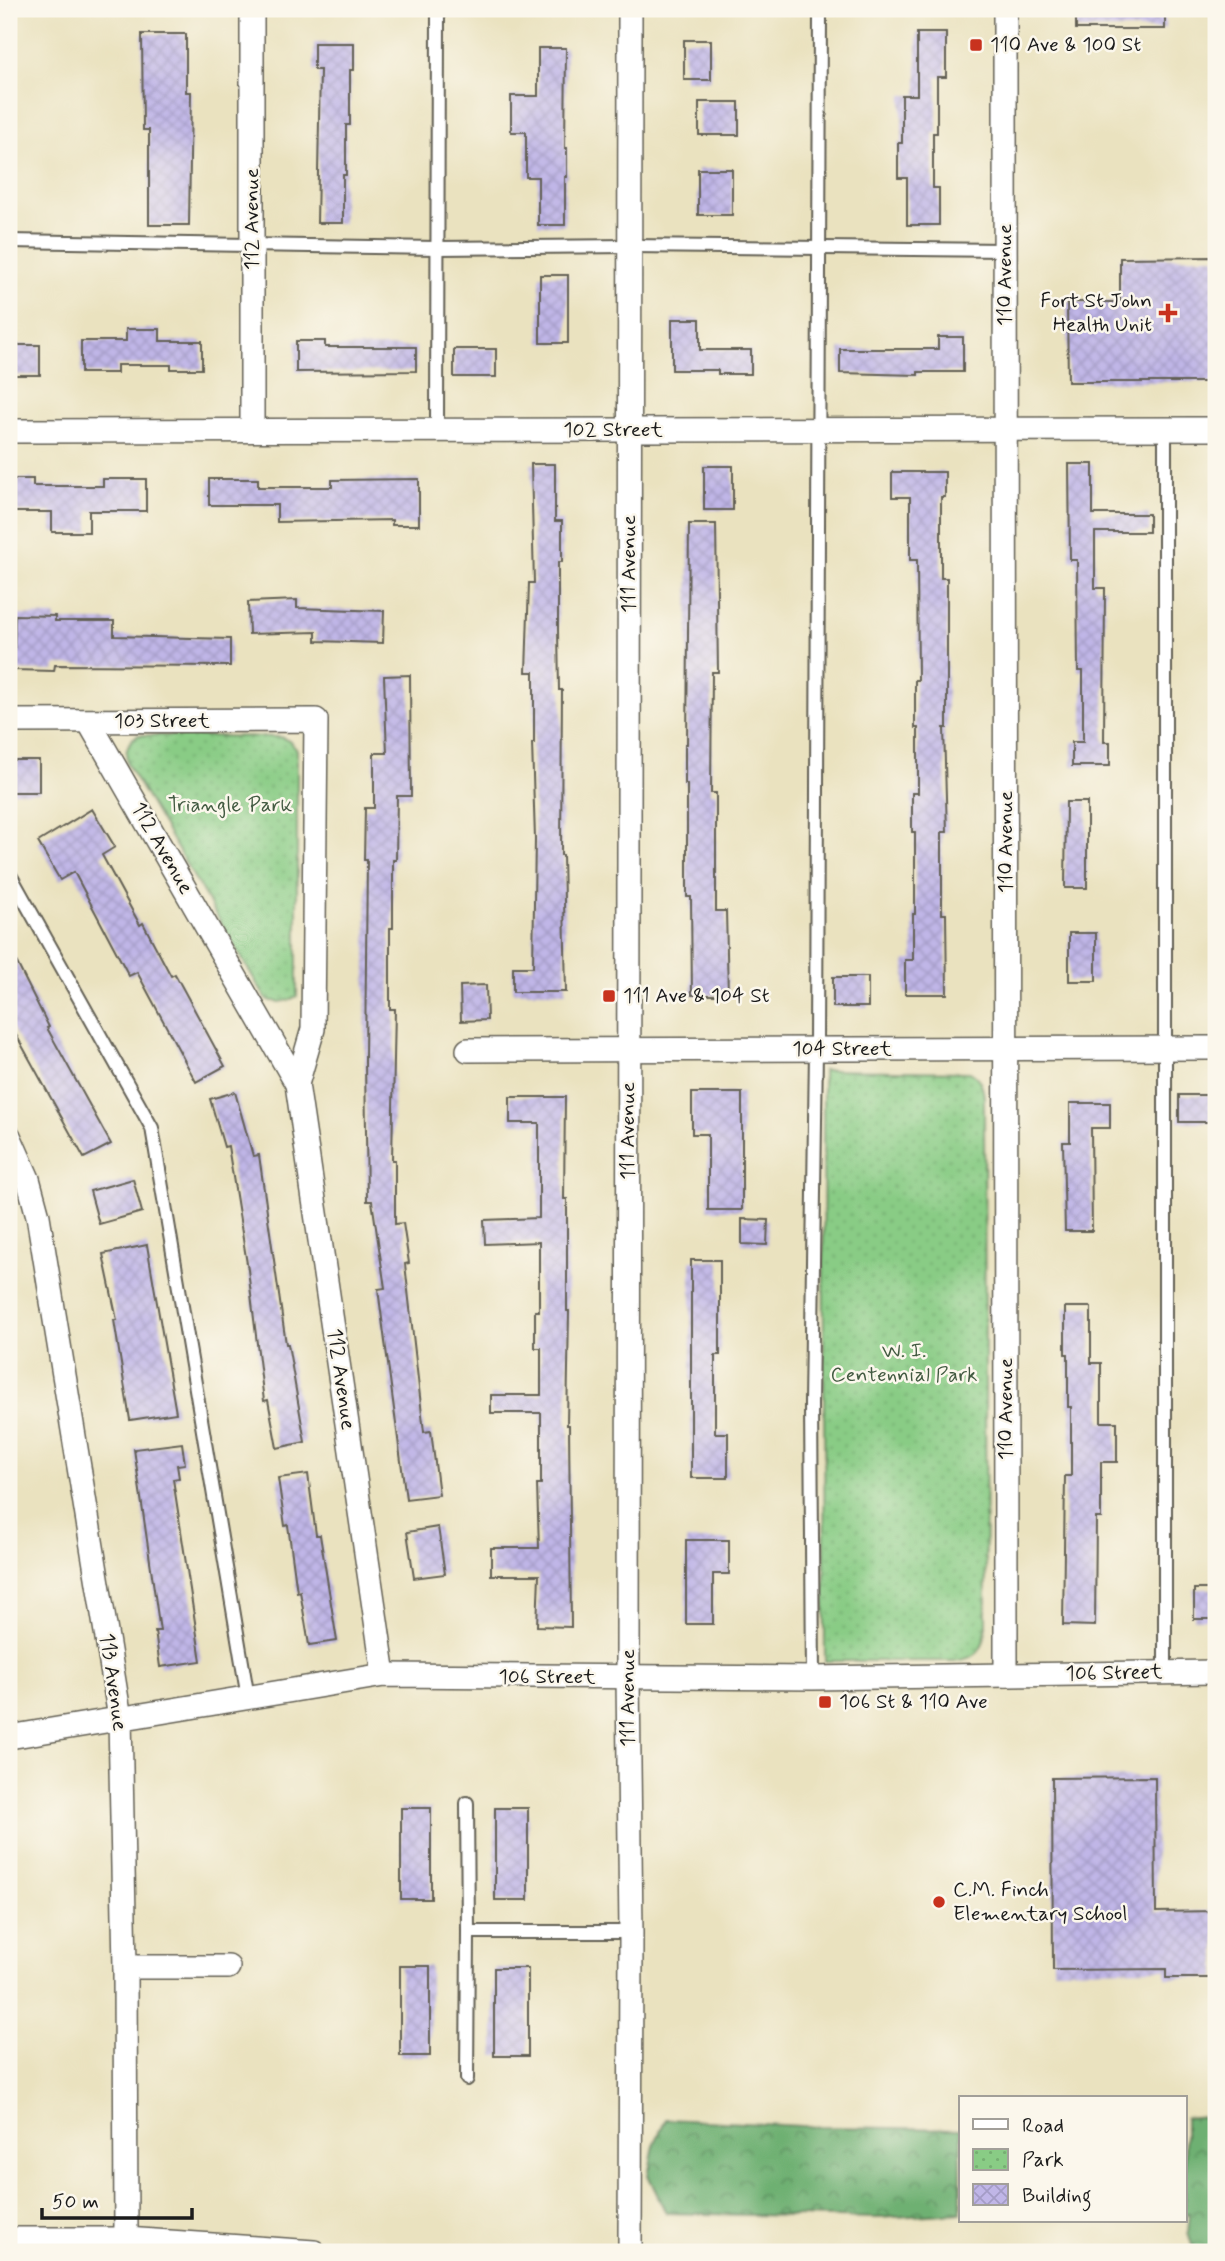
<svg xmlns="http://www.w3.org/2000/svg" width="1225" height="2261" viewBox="0 0 1225 2261" font-family="Mynerve,sans-serif">
<style>
.forest{fill:url(#forest-crowns);stroke:#456647;stroke-width:2}
.park{fill:url(#park-dots);stroke:#527450;stroke-width:2}
.building{fill:url(#building-cross-hatch)}
.lines{fill:none;stroke-linecap:round;stroke-linejoin:round}
.lane-casing{stroke:#646155;stroke-width:16}
.street-casing{stroke:#646155;stroke-width:26}
.lane{stroke:#fff;stroke-width:12}
.street{stroke:#fff;stroke-width:23}
.poi-dot{fill:#c8321e;stroke:#fbf7ec;stroke-width:2.5}
.labels{text-anchor:middle;dominant-baseline:central;stroke-width:5;stroke-linejoin:round;paint-order:stroke}
.poi-label{font-size:21px;fill:#1c1c1c;stroke:#fbf7ec;text-anchor:start}
.street-label{font-size:21px;fill:#1c1c1c;stroke:#fbf7ec}
.park-label{font-size:21px;fill:#425a41;stroke:#fbf7ec}
</style>
<defs>
<pattern id="forest-crowns" width="20" height="18" patternUnits="userSpaceOnUse" patternTransform="scale(1.75)"><rect width="20" height="18" fill="#6eb072"/><path d="M2 6a3 3 0 1 1 6 0M12 15a3 3 0 1 1 6 0" fill="none" stroke="#5a8e5d"/></pattern>
<pattern id="park-dots" width="8" height="8" patternUnits="userSpaceOnUse" patternTransform="scale(1.75)"><rect width="8" height="8" fill="#89cc85"/><path d="M2 2h.1M6 6h.1" fill="none" stroke="#76af72" stroke-width="1.8" stroke-linecap="round"/></pattern>
<pattern id="building-cross-hatch" width="8" height="8" patternUnits="userSpaceOnUse" patternTransform="scale(1.75)"><rect width="8" height="8" fill="#c0b6e7"/><path d="M0 0l8 8M0 8l8-8" fill="none" stroke="#a49cc6"/></pattern>
</defs>
<rect width="100%" height="100%" fill="#fbf7ec"/>
<filter id="ink" filterUnits="userSpaceOnUse"><feTurbulence type="fractalNoise" baseFrequency=".0143" numOctaves="2"/><feDisplacementMap in="SourceGraphic" scale="14" xChannelSelector="R" yChannelSelector="G"/><feConvolveMatrix kernelMatrix="1 2 1 2 8 2 1 2 1" color-interpolation-filters="sRGB"/></filter>
<filter id="wash" filterUnits="userSpaceOnUse"><feTurbulence type="fractalNoise" baseFrequency=".00686" numOctaves="4" result="noise"/><feDisplacementMap in="SourceGraphic" scale="28" xChannelSelector="R" yChannelSelector="G"/><feGaussianBlur stdDeviation="1.57" result="paint"/><feColorMatrix in="noise" values="0 0 0 0 0 0 0 0 0 0 0 0 0 0 0 0 0 1.4 0 .05"/><feComposite in="paint" operator="in"/></filter>
<g filter="url(#wash)">
<rect width="100%" height="100%" fill="#eae2bf"/>
<g class="forest">
<polygon points="1216,2115 1216,2252 1194,2252 1188,2232 1190,2213 1185,2214 1185,2118"/>
<polygon points="666,2119 821,2127 961,2129 961,2213 877,2218 666,2213 648,2175 654,2145"/>
</g>
<g class="park">
<path d="M139,735L281,737L289,741L297,750V996C287,1002 278,1004 266,999L127,764C125,751 127,740 139,735Z"/>
<path d="M823,1070L970,1072C980,1078 982,1084 984,1096L986,1630C983,1653 976,1658 954,1661H825Z"/>
</g>
<g id="blocks">
<g class="building">
<rect x="1076" y="9" width="89" height="20"/>
<polygon points="917,33 946,33 946,77 937,77 937,133 933,133 933,188 939,188 939,225 907,225 907,178 898,178 898,143 902,143 902,95 917,95"/>
<polygon points="142,34 186,34 186,92 191,92 189,225 149,225 149,130 143,130"/>
<rect x="684" y="40" width="27" height="40"/>
<polygon points="314,43 354,43 354,70 350,70 350,125 346,125 346,175 343,175 343,223 317,223 320,70 314,70"/>
<polygon points="538,48 566,48 565,148 567,148 567,177 565,177 565,225 538,225 538,177 526,177 526,132 511,132 511,96 538,96"/>
<rect x="699" y="102" width="40" height="33"/>
<rect x="698" y="169" width="34" height="46"/>
<polygon points="1216,257 1216,382 1068,382 1067,302 1120,302 1120,258"/>
<rect x="540" y="275" width="28" height="68"/>
<polygon points="672,319 700,319 700,350 751,350 751,374 718,374 718,370 672,370"/>
<polygon points="126,329 160,329 160,341 202,341 202,369 171,369 171,365 117,365 117,373 81,373 81,341 126,341"/>
<polygon points="938,337 963,337 963,372 918,372 918,375 840,373 840,349 938,349"/>
<polygon points="296,341 325,341 325,347 416,347 416,371 296,372"/>
<rect x="9" y="345" width="31" height="30"/>
<rect x="454" y="349" width="42" height="28"/>
<polygon points="531,464 555,464 555,521 562,521 562,562 558,562 558,630 559,690 562,690 561,855 563,855 566,992 513,992 513,967 533,967 535,839 532,743 534,743 534,672 526,672 529,583 534,583"/>
<polygon points="1069,464 1093,464 1093,514 1149,514 1149,532 1095,532 1095,588 1105,588 1104,742 1110,742 1110,766 1072,766 1072,742 1083,742 1083,671 1078,671 1077,560 1070,560"/>
<rect x="704" y="466" width="29" height="44"/>
<polygon points="892,472 945,472 945,497 941,497 941,578 947,578 947,728 944,728 947,832 942,832 942,914 946,914 947,994 905,994 905,960 913,960 913,914 915,914 915,832 912,832 912,793 918,793 918,728 915,728 915,680 918,680 917,560 910,560 910,497 892,497"/>
<polygon points="9,479 33,479 33,486 103,486 103,479 146,479 146,511 89,511 89,532 52,532 52,512 9,512"/>
<polygon points="209,479 258,479 258,487 332,487 332,480 419,479 419,525 392,525 392,520 277,522 277,505 209,505"/>
<polygon points="689,524 716,524 718,672 712,672 711,793 716,793 716,911 726,911 728,995 692,995 691,897 687,897 687,784 685,784 685,744 687,744"/>
<polygon points="297,600 297,608 384,611 383,643 316,641 316,632 249,634 248,602"/>
<polygon points="15,615 55,616 55,621 114,621 114,636 230,639 230,666 55,665 54,671 14,670"/>
<polygon points="410,675 411,796 397,796 396,860 393,860 393,928 390,928 390,1009 395,1009 392,1160 395,1160 395,1224 403,1223 409,1263 405,1264 424,1432 431,1431 439,1495 406,1499 378,1289 385,1288 372,1201 367,1201 365,1061 367,860 364,860 365,808 374,808 374,753 387,753 384,676"/>
<rect x="9" y="760" width="30" height="32"/>
<polygon points="1066,802 1087,802 1087,888 1065,888"/>
<polygon points="92,809 115,847 102,855 140,925 143,923 171,976 175,974 225,1066 196,1082 137,972 129,976 74,872 60,880 38,842"/>
<rect x="1069" y="933" width="27" height="48"/>
<polygon points="9,947 49,1027 47,1028 111,1144 84,1158 9,1022"/>
<rect x="833" y="977" width="35" height="30"/>
<polygon points="486,985 487,1020 461,1021 460,986"/>
<polygon points="235,1092 253,1156 259,1155 286,1344 288,1344 305,1442 277,1448 268,1400 264,1401 248,1270 228,1146 224,1147 210,1099"/>
<polygon points="692,1093 742,1093 742,1210 708,1210 708,1134 692,1134"/>
<rect x="1179" y="1095" width="37" height="27"/>
<polygon points="510,1097 565,1097 564,1199 567,1199 567,1311 569,1311 567,1425 569,1425 571,1627 537,1626 539,1575 491,1575 491,1548 539,1548 537,1484 541,1484 541,1413 491,1413 491,1395 541,1395 541,1348 535,1348 535,1311 539,1311 539,1242 485,1244 484,1220 539,1218 539,1123 510,1123"/>
<polygon points="1070,1103 1110,1103 1110,1128 1091,1128 1092,1231 1065,1231 1063,1142 1070,1142"/>
<polygon points="133,1179 142,1212 99,1224 90,1191"/>
<polygon points="742,1219 768,1220 767,1245 742,1244"/>
<polygon points="147,1245 176,1413 130,1420 114,1320 117,1320 103,1254"/>
<polygon points="691,1260 720,1260 720,1355 715,1355 715,1433 728,1433 728,1478 691,1478"/>
<polygon points="1065,1307 1091,1307 1091,1363 1101,1363 1101,1422 1117,1422 1117,1462 1101,1462 1101,1518 1096,1518 1095,1626 1063,1625 1065,1476 1071,1476 1071,1407 1068,1407 1068,1354 1065,1354"/>
<polygon points="182,1443 185,1464 177,1465 179,1478 173,1479 201,1661 160,1667 155,1631 160,1631 134,1449"/>
<polygon points="308,1474 316,1535 320,1535 337,1641 309,1645 300,1591 297,1592 288,1525 285,1526 278,1478"/>
<polygon points="438,1527 445,1574 414,1578 407,1532"/>
<polygon points="686,1540 729,1540 729,1574 713,1574 713,1624 686,1624"/>
<rect x="1194" y="1589" width="22" height="30"/>
<polygon points="1155,1777 1156,1912 1216,1911 1216,1978 1166,1978 1166,1969 1053,1970 1052,1778"/>
<rect x="401" y="1808" width="30" height="91"/>
<rect x="495" y="1808" width="33" height="92"/>
<rect x="400" y="1966" width="30" height="90"/>
<rect x="494" y="1968" width="34" height="88"/>
</g>
</g>
</g>
<g filter="url(#ink)">
<use href="#blocks" fill-opacity="0" stroke="#646155" stroke-width="2"/>
<g class="lines">
<defs>
<g id="lane">
<polyline points="9,241 437,248 630,246 1005,250"/>
<polyline points="1165,429 1165,1672"/>
<polyline points="437,430 438,9"/>
<polyline points="9,873 152,1128 248,1698"/>
<polyline points="813,1678 811,1404 816,1050 820,9"/>
<polyline points="467,1803 468,1932"/>
<polyline points="467,2079 468,1932 631,1932"/>
</g>
<g id="street">
<polyline points="1005,9 1006,1675"/>
<polyline points="252,429 252,9"/>
<polyline points="9,431 1216,429"/>
<polyline points="9,721 316,720 313,1029 297,1084"/>
<polyline points="89,722 297,1084 384,1675"/>
<polyline points="468,1050 1216,1048"/>
<polyline points="9,1136 28,1179 38,1216 120,1718 125,1967 126,2239"/>
<polyline points="9,1737 384,1675 813,1678 1216,1672"/>
<polyline points="125,1967 228,1967"/>
<polyline points="9,2239 126,2239 314,2252"/>
<polyline points="630,2252 631,1932 628,1677 630,9"/>
</g>
</defs>
<use href="#lane" class="lane-casing"/>
<use href="#street" class="street-casing"/>
<use href="#lane" class="lane"/>
<use href="#street" class="street"/>
</g>
</g>
<g class="poi-dot">
<rect x="969" y="38" width="14" height="14" rx="3.5"/>
<path d="M1164.5 302.5h7v7h7v7h-7v7h-7v-7h-7v-7h7z"/>
<rect x="602" y="989" width="14" height="14" rx="3.5"/>
<rect x="818" y="1695" width="14" height="14" rx="3.5"/>
<circle cx="939" cy="1902" r="7"/>
</g>
<g class="labels">
<g class="poi-label">
<text x="990" y="45">110 Ave &amp; 100 St</text>
<text x="1152" y="301" text-anchor="end">Fort St John<tspan x="1152" dy="24">Health Unit</tspan></text>
<text x="623" y="996">111 Ave &amp; 104 St</text>
<text x="839" y="1702">106 St &amp; 110 Ave</text>
<text x="953" y="1890">C.M. Finch<tspan x="953" dy="24">Elementary School</tspan></text>
</g>
<g class="street-label">
<text transform="translate(252 219) rotate(-90)">112 Avenue</text>
<text transform="translate(1005 275) rotate(-90)">110 Avenue</text>
<text x="613" y="430">102 Street</text>
<text transform="translate(629 564) rotate(-90)">111 Avenue</text>
<text x="162" y="721">103 Street</text>
<text transform="translate(1006 842) rotate(-90)">110 Avenue</text>
<text transform="translate(162 848) rotate(60)">112 Avenue</text>
<text x="842" y="1049">104 Street</text>
<text transform="translate(628 1131) rotate(-90)">111 Avenue</text>
<text transform="translate(341 1379) rotate(82)">112 Avenue</text>
<text transform="translate(1006 1409) rotate(-90)">110 Avenue</text>
<text transform="translate(1114 1673) rotate(-1)">106 Street</text>
<text x="547" y="1677">106 Street</text>
<text transform="translate(113 1682) rotate(82)">113 Avenue</text>
<text transform="translate(628 1698) rotate(-90)">111 Avenue</text>
</g>
<g class="park-label">
<text x="230" y="805">Triangle Park</text>
<text x="904" y="1351">W. I.<tspan x="904" dy="24">Centennial Park</tspan></text>
</g>
</g>
<rect width="1225" height="2261" fill="none" stroke="#fbf7ec" stroke-width="35"/>
<rect x="959" y="2096" width="228" height="126" fill="#fbf7ec" stroke="#a29f99" stroke-width="2"/>
<rect x="973" y="2119" width="35" height="10" fill="#ffffff" stroke="#a29f99" stroke-width="2"/>
<text x="1022" y="2132" font-size="21" fill="#1c1c1c">Road</text>
<rect x="973" y="2149" width="35" height="21" fill="url(#park-dots)" stroke="#a29f99" stroke-width="2"/>
<text x="1022" y="2166" font-size="21" fill="#1c1c1c">Park</text>
<rect x="973" y="2184" width="35" height="21" fill="url(#building-cross-hatch)" stroke="#a29f99" stroke-width="2"/>
<text x="1022" y="2202" font-size="21" fill="#1c1c1c">Building</text>
<path d="M42 2208v10h150v-10" fill="none" stroke="#1c1c1c" stroke-width="3.5"/>
<text x="52" y="2208" font-size="21" fill="#1c1c1c" stroke="#fbf7ec" stroke-width="5" paint-order="stroke">50 m</text>
</svg>
